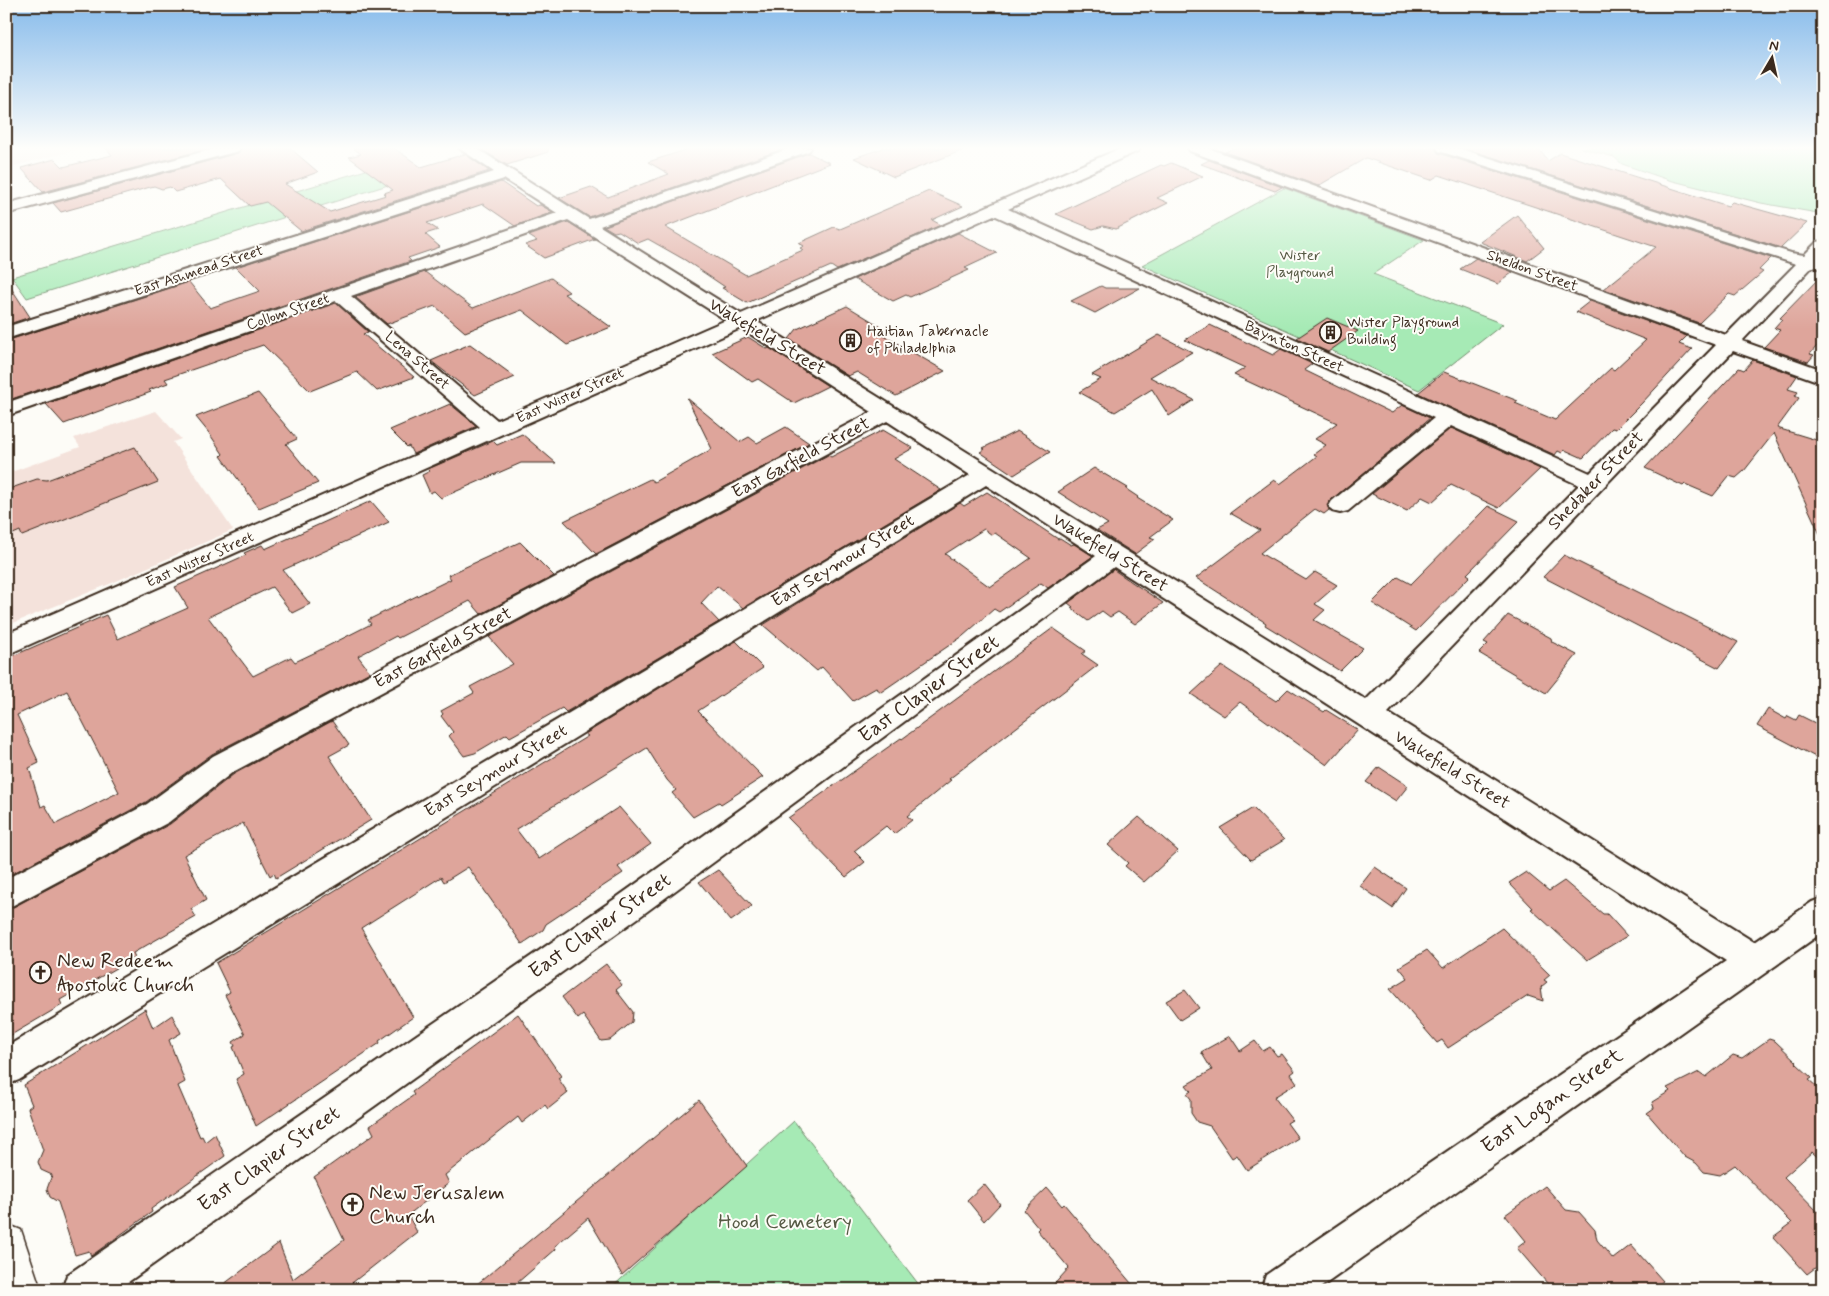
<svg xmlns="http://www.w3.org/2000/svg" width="1829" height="1296" viewBox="0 0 1829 1296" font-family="Mynerve,sans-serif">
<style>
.built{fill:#f4e2db}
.green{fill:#a6eab5;stroke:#708a6a}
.building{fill:#dea59b;stroke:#3b2a1e;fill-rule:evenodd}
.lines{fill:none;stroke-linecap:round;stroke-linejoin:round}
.street-casing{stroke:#3b2a1e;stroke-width:4}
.primary-casing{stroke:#3b2a1e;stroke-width:3}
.street{fill:#fdfcf7;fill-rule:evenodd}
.primary{fill:#fdfcf7;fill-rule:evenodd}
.labels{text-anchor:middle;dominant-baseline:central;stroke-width:4;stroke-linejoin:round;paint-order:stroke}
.far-park-label{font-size:15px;fill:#565a44;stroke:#fdfcf7}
.far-street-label{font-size:15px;fill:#3b2a1e;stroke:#fdfcf7}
.far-poi-label{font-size:15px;fill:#3b2a1e;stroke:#fdfcf7;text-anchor:start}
.street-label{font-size:18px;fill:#3b2a1e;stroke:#fdfcf7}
.near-street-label{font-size:21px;fill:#3b2a1e;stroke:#fdfcf7}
.near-poi-label{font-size:21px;fill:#3b2a1e;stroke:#fdfcf7;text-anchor:start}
.near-park-label{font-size:21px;fill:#565a44;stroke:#fdfcf7}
</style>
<rect width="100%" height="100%" fill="#fdfcf7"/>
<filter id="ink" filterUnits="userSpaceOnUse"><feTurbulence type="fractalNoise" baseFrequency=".02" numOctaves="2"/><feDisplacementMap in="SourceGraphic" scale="10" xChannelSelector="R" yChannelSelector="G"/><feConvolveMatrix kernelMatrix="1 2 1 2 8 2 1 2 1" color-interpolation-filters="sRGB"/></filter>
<g filter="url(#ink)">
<g class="built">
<polygon points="6,148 85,148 6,168"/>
<polygon points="156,411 181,439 173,442 233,530 112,583 6,626 6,474 80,447 74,438"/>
</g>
<g class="green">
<polygon points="1581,148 1823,148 1823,214 1761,203 1669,180 1622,164 1614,157"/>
<polygon points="366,170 388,185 27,298 12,277"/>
<polygon points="1284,188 1424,240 1373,274 1503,324 1419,390 1142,265"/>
<polygon points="794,1121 923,1290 609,1290"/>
</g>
<g class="building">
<polygon points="106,148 211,148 43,192 21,168 55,159 63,167 112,155"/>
<polygon points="242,148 290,148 318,172 285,184 330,212 386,195 384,193 393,190 349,157 361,154 353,148 394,148 421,167 465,154 489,171 301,231 266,202 250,206 221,179 175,192 170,187 162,189 154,186 61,212 53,203 238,153"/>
<polygon points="486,148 548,148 548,152 507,165 481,149"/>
<polygon points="692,148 786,148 589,217 559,198 591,187 608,197 669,174 648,162"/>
<polygon points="883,148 966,148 966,149 894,177 854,158"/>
<polygon points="1234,148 1435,148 1438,153 1771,258 1759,270 1763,272 1735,296 1729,294 1699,323 1604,289 1656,247 1439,175 1431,180 1366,158 1318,186 1225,152"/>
<polygon points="1463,148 1538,148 1548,161 1560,153 1728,206 1732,202 1807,223 1781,248"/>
<polygon points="809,153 830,163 665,227 746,275 803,250 800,248 804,246 799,243 834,227 840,229 929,191 963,206 932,220 941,225 837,270 831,266 747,303 722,288 725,287 685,260 648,239 638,243 619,231 614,232 604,226"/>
<polygon points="1209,160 1282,187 1275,191 1201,164"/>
<polygon points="1171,163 1203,176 1157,198 1168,203 1116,229 1103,226 1093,229 1056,214 1161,165 1164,166"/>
<polygon points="501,182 536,206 540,205 553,212 515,226 483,204 427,223 438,230 425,234 440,247 408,258 411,261 6,401 6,341 189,282 210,308 260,291 236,267"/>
<polygon points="1517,215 1544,248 1527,261 1480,242"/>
<polygon points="568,222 595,239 544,258 525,245 537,241 529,236"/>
<polygon points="958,233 997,253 965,268 969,270 910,297 906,295 893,301 854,279"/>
<polygon points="1476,258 1513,272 1498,284 1460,269"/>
<polygon points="425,272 473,308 551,278 569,292 564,294 611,327 567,345 522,310 465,332 435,306 387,324 355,297"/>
<polygon points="1823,274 1823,339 1810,354 1814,355 1808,362 1764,347 1780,330 1774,328 1782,319 1780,318"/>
<polygon points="6,280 30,317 6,325"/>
<polygon points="1101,286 1105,288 1140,288 1095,313 1071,301"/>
<polygon points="1590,301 1687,336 1679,344 1692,349 1642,403 1616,429 1612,428 1583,458 1565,450 1562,453 1558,451 1555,455 1418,393 1444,372 1518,401 1515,403 1555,420 1611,368 1614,370 1646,340 1576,312"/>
<polygon points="336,303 368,332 363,334 414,377 377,391 357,372 310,391 263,345 165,379 168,383 149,390 151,392 64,424 46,404"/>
<polygon points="847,306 888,331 881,334 945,371 896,396 857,372 848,376 789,339 797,329"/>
<polygon points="1327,318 1358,331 1328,352 1297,338"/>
<polygon points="1210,325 1273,355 1281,349 1312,364 1304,370 1392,413 1402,405 1430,418 1331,500 1327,505 1329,510 1324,514 1315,509 1260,553 1306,580 1315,572 1337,585 1315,604 1325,610 1314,620 1363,648 1340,671 1265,625 1266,623 1196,578 1260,530 1230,513 1274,480 1280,484 1317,456 1314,454 1326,445 1315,439 1337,423 1234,375 1245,368 1185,340"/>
<polygon points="1159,335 1192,352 1150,377 1194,400 1169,416 1152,389 1115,412 1079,392 1101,379 1092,375"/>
<polygon points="748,337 767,349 769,348 828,386 794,403 758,379 752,382 712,353"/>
<polygon points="470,344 515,377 475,395 431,361"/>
<polygon points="1753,360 1797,376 1788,389 1798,392 1795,396 1799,398 1777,428 1823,442 1823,541 1774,433 1744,471 1736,478 1729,476 1713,496 1685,484 1683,486 1645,468 1739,368 1744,370"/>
<polygon points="258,393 297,439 286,444 318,483 259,508 221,456 223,454 209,433 196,417"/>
<polygon points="687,398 740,442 749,437 757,443 786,427 809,443 596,554 564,521 650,479 654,482 712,449"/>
<polygon points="450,404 477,426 413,454 409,446 407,447 390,430"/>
<polygon points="1451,428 1540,469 1499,508 1451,485 1432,502 1422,497 1407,511 1372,494"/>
<polygon points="883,430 913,448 894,459 941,490 743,608 717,586 701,603 719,622 566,712 562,708 510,737 507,734 475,753 464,756 449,736 453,732 441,716 443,714 441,711 474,693 470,687 513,664 489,637 828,455 831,457"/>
<polygon points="1017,431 1050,452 1014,475 980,452 985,449 983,448"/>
<polygon points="522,434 556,463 521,463 441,498 434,491 430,493 422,475 430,471 428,469 493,441 497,445"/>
<polygon points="135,447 158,482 22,536 20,531 6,537 6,490 37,479 47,480"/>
<polygon points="1094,468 1128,488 1126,489 1138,497 1137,498 1173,520 1150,537 1155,539 1135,554 1097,530 1108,524 1058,492"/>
<path d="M987,492L1058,539L1060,538L1071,545L1074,544L1093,556L1048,588L1041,583L999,612L994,609L963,636L881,692L876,688L853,701L822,667L817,671L763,625L960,503L964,506ZM984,529L992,535L995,533L1031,558L990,587L945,554Z"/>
<path d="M371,501L389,522L283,570L310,604L292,613L272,587L208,617L253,676L291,657L295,662L316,652L371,624L368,620L451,579L448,575L520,542L554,576L481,614L470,601L398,638L396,636L358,656L370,672L212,754L146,802L6,877V659L106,615L118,639L188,608L175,587L246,555L244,553L262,545L265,549ZM67,691L119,792L56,824L45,805L41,807L29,768L39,763L17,715Z"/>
<polygon points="1488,506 1519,521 1467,574 1470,576 1416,631 1372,603 1398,577 1411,584"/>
<polygon points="1564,555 1738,642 1719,668 1543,577"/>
<polygon points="1114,569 1114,570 1163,603 1135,624 1118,612 1110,617 1102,611 1088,621 1071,608 1073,607 1068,603"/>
<polygon points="1508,615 1551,638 1552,642 1577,655 1546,693 1479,653 1488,644 1484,642"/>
<polygon points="1053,628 1086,651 1082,654 1098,665 949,779 951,780 907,816 912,820 894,834 886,826 854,851 865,862 846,877 788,818 901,738 902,739"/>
<polygon points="736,641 763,668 698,711 763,777 721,804 719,802 693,817 672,793 676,790 667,780 647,748 516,829 539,859 619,807 651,844 618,867 623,873 546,924 543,930 522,944 468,867 444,882 441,877 361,928 413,1017 379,1041 380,1043 256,1126 236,1079 244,1074 233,1047 235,1046 233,1042 245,1034 225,995 230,992 216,963 588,736 585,734"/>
<polygon points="1222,666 1276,701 1288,689 1324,712 1326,710 1358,730 1327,765 1240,702 1224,716 1191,694"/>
<polygon points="1768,709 1786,719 1788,716 1796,720 1799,715 1823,727 1823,761 1757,726"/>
<polygon points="332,721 349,745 329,756 371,820 276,878 274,873 270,876 243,823 184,855 206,900 191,909 196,917 133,953 135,957 60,1000 62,1005 6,1038 6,911 170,824 234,774"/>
<polygon points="1379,767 1408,786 1396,801 1366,782"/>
<polygon points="1253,808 1284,840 1251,860 1220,828"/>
<polygon points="1139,817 1178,851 1144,882 1125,866 1128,863 1108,845"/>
<polygon points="1375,867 1406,888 1392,908 1360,886"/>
<polygon points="718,870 752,906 731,921 699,882"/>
<polygon points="1526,872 1549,891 1564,881 1603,914 1607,914 1627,936 1587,960 1531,909 1533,908 1509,883"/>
<polygon points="1502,928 1550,975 1544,980 1547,982 1541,987 1543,1001 1528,996 1448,1048 1442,1040 1437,1043 1390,989 1408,978 1399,967 1427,950 1443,968"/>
<polygon points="606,964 622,985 616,990 633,1012 632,1022 610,1040 601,1041 583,1015 578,1019 562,997"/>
<polygon points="1185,990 1199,1008 1180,1020 1166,1001"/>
<polygon points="145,1009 153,1028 172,1015 181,1033 169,1040 185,1082 178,1086 200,1137 202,1136 205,1142 215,1134 225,1156 151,1209 152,1212 91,1256 89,1251 75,1255 58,1202 50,1197 47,1189 52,1175 41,1170 38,1162 43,1150 28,1108 32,1105 24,1085"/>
<polygon points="518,1014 561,1076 558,1078 568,1093 548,1109 545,1105 522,1123 518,1117 445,1175 449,1183 408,1215 417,1232 343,1290 216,1290 279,1243 293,1279 344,1240 314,1177 374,1134 370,1126 414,1095 412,1092"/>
<polygon points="1230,1036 1240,1051 1255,1041 1263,1051 1270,1047 1277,1056 1282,1054 1295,1071 1291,1074 1297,1083 1274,1097 1292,1120 1287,1123 1298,1138 1247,1170 1237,1155 1232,1158 1210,1126 1197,1122 1191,1113 1191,1099 1187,1094 1191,1091 1186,1085 1212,1070 1201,1052"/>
<polygon points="1769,1039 1775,1041 1797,1062 1796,1063 1812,1078 1809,1080 1823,1092 1823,1162 1812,1152 1784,1177 1823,1217 1823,1262 1807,1274 1773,1237 1792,1223 1735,1165 1720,1175 1704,1172 1696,1163 1685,1157 1647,1113 1654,1108 1652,1102 1670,1091 1667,1088 1699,1072 1706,1077 1733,1055 1742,1058"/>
<polygon points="699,1100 747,1166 622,1275 588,1218 555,1246 556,1249 509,1290 470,1290"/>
<polygon points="984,1184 1000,1204 984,1221 967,1200"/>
<polygon points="1545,1186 1566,1210 1579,1212 1595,1230 1597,1240 1613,1259 1631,1245 1663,1281 1652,1290 1553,1290 1517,1248 1526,1241 1505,1215"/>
<polygon points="1047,1188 1062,1206 1064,1204 1137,1290 1049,1290 1069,1268 1037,1230 1039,1228 1024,1210"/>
</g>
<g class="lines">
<defs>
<g id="street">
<polygon points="217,148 240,148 238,151 6,214 6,204"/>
<path d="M459,148H476L589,219L791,148H811L809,151L600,226L741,314L1121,148H1140L1138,151L1008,209L1590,473L1716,345L1190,151L1188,148H1208L1726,335L1796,264L1439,151L1437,148H1458L1791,253L1804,255L1817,242L1823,241V256L1820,259H1823V269L1812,267L1742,341L1823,370V383L1733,351L1388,713L1754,942L1812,902L1823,898V932L1317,1290H1261L1266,1275L1726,961L1114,567L638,918L117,1290H62L67,1275L616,898L1096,556L986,485L19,1080L6,1085V1047L970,475L887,421L233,772L169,822L6,909V879L147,804L213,756L872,412L741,328L6,655V634L480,427L336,301L6,416V403L557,213L504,179L6,339V327L494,172ZM994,215L1434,418L1332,501L1329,506L1332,511L1340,513L1348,511L1451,426L1579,485L1366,700L756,321ZM568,220L726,320L497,420L351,296Z"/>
</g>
<polygon id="primary" points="6,1224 21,1230 41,1290 6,1290"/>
</defs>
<use href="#street" class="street-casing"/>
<use href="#primary" class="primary-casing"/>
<use href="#street" class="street"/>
<use href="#primary" class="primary"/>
</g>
</g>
<linearGradient id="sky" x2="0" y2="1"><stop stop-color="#87bbeb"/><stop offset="0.45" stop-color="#fefefb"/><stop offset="1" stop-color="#fefefb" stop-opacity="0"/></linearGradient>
<rect width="1829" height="329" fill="url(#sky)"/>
<defs>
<symbol id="building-ring" viewBox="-11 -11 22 22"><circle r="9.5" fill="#fdfcf7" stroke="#3b2a1e" stroke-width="1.5"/><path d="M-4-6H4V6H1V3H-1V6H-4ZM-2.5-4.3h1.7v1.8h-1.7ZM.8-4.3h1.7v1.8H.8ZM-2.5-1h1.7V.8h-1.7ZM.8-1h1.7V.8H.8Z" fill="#3b2a1e"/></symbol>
<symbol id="church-ring" viewBox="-11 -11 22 22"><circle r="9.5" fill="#fdfcf7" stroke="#3b2a1e" stroke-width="1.5"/><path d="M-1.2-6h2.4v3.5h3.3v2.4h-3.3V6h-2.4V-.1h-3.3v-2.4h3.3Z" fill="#3b2a1e"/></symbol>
</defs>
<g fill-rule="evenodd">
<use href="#building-ring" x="1318" y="320" width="25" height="25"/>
<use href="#building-ring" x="838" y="328" width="25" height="25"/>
<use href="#church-ring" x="28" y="960" width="25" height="25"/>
<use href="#church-ring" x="340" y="1192" width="25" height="25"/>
</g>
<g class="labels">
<g class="far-park-label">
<text x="1300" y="256">Wister<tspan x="1300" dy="17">Playground</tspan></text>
</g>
<g class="far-street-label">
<text transform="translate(199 271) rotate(-18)">East Ashmead Street</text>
<text transform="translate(1532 271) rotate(20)">Sheldon Street</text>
<text transform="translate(288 312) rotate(-19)">Collom Street</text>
<text transform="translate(1294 347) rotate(24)">Baynton Street</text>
<text transform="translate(417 361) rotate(41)">Lena Street</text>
<text transform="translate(570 396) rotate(-24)">East Wister Street</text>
<text transform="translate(200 560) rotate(-24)">East Wister Street</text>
</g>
<g class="far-poi-label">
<text x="1347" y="323">Wister Playground<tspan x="1347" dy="17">Building</tspan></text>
<text x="867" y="332">Haitian Tabernacle<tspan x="867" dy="17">of Philadelphia</tspan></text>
</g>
<g class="street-label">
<text transform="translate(767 337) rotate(31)">Wakefield Street</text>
<text transform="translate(801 458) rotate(-28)">East Garfield Street</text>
<text transform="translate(1596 481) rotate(-46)">Shedaker Street</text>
<text transform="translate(1110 553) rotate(32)">Wakefield Street</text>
<text transform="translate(843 561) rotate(-31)">East Seymour Street</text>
<text transform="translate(443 648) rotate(-28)">East Garfield Street</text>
<text transform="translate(1452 770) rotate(32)">Wakefield Street</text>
<text transform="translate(496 771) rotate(-31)">East Seymour Street</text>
</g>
<g class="near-street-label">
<text transform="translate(929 689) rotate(-36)">East Clapier Street</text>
<text transform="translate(600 926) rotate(-35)">East Clapier Street</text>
<text transform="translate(1552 1101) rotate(-35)">East Logan Street</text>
<text transform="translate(269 1159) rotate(-35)">East Clapier Street</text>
</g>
<g class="near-poi-label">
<text x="57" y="961">New Redeem<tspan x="57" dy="24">Apostolic Church</tspan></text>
<text x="369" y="1193">New Jerusalem<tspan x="369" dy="24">Church</tspan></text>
</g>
<g class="near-park-label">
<text x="785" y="1222">Hood Cemetery</text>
</g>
</g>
<rect width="1829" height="1296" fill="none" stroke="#fdfcf7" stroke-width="25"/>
<rect x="12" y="12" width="1804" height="1271" fill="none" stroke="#3b2a1e" stroke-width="2" filter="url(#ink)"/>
<g transform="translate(1772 58) rotate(9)" stroke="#fdfcf7" stroke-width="4" paint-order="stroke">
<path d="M0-4L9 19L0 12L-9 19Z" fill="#3b2a1e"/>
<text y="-8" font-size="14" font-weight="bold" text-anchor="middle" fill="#3b2a1e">N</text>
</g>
</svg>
